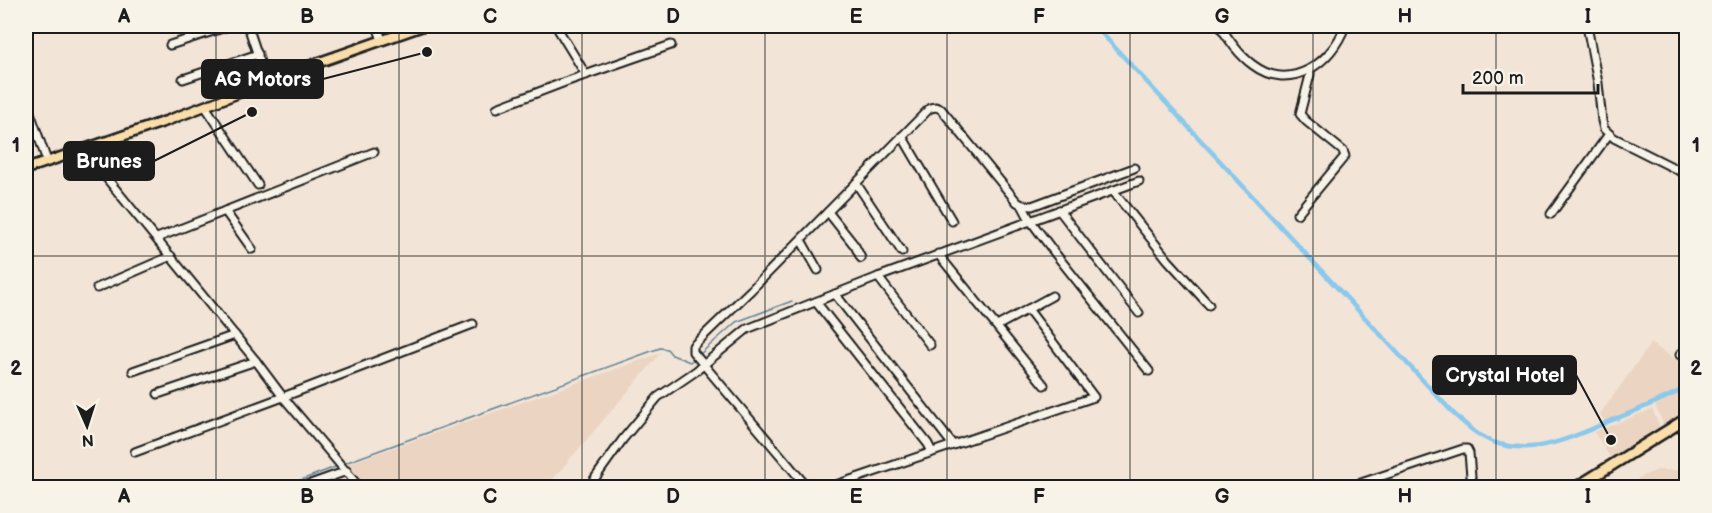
<svg xmlns="http://www.w3.org/2000/svg" width="1712" height="513" viewBox="0 0 1712 513" font-family="'Balsamiq Sans',sans-serif">
<style>
.built{fill:#ecd4c2}
.lines{fill:none;stroke-linecap:round;stroke-linejoin:round}
.stream{stroke:#5f8398;stroke-width:1.5}
.canal{stroke:#8bc8eb;stroke-width:4.5}
.minor-casing{stroke:#1c1c1c;stroke-width:11}
.major-casing{stroke:#1c1c1c;stroke-width:13}
.highway-casing{stroke:#1c1c1c;stroke-width:14}
.minor{stroke:#f7f3e8;stroke-width:7}
.major{stroke:#f9deab;stroke-width:8}
.highway{stroke:#f9deab;stroke-width:9}
.grid{fill:none;stroke:#1c1c1c;stroke-width:1.5;stroke-opacity:0.55}
.leader{fill:none;stroke:#1c1c1c;stroke-width:2}
.callout-dot{fill:#1c1c1c;stroke:#f7f3e8;stroke-width:2}
.callout{fill:#1c1c1c;stroke:#1c1c1c;stroke-width:2}
.callout-label{font-size:20px;text-anchor:middle;font-weight:bold;fill:#fff}
.neatline{fill:none;stroke:#1c1c1c;stroke-width:2}
.grid-label{font-size:20px;text-anchor:middle;font-weight:bold;fill:#1c1c1c}
</style>
<rect width="100%" height="100%" fill="#f2e5d7"/>
<filter id="ink" filterUnits="userSpaceOnUse"><feTurbulence type="fractalNoise" baseFrequency=".0167" numOctaves="2"/><feDisplacementMap in="SourceGraphic" scale="12" xChannelSelector="R" yChannelSelector="G"/><feConvolveMatrix kernelMatrix="1 2 1 2 8 2 1 2 1" color-interpolation-filters="sRGB"/></filter>
<g filter="url(#ink)">
<g class="built">
<polygon points="1651,343 1686,367 1686,417 1613,462 1594,432 1652,409 1660,427 1664,425 1653,401 1605,422 1600,414"/>
<polygon points="661,353 546,487 366,487 347,464"/>
<polygon points="1657,470 1686,470 1686,487 1637,487 1638,478"/>
</g>
<g class="lines">
<g class="stream">
<polyline points="699,355 736,322 792,301"/>
<polyline points="342,464 660,348 667,349 672,355 690,362 695,358"/>
<polyline points="280,488 338,466"/>
</g>
<path class="canal" d="M1095,26L1454,414C1467,426 1481,439 1499,444C1538,455 1575,436 1610,421C1636,411 1661,400 1686,388"/>
<defs>
<g id="minor">
<polyline points="248,26 267,83"/>
<polyline points="377,26 382,40"/>
<polyline points="556,26 586,75"/>
<path d="M1220,26C1229,40 1239,55 1253,65C1290,93 1332,63 1345,26"/>
<polyline points="1587,26 1598,83 1602,121 1604,129 1614,138 1686,174"/>
<polyline points="170,45 229,26"/>
<polyline points="183,79 258,54"/>
<polyline points="26,101 47,161"/>
<polyline points="205,106 258,185"/>
<polyline points="497,108 565,82 671,45"/>
<polyline points="902,136 952,221"/>
<polyline points="87,148 95,164 256,361 283,397 360,488"/>
<polyline points="856,183 902,252"/>
<polyline points="1113,191 1168,260 1209,305"/>
<polyline points="1022,205 1030,220 1054,252 1149,371"/>
<polyline points="1059,210 1139,313"/>
<polyline points="225,211 252,249"/>
<polyline points="828,212 855,246 861,258"/>
<polyline points="1297,214 1345,156 1343,151 1306,121 1300,114 1310,75 1310,71"/>
<polyline points="1551,214 1609,134"/>
<polyline points="157,238 374,152"/>
<polyline points="801,240 818,270"/>
<polyline points="938,254 1044,385"/>
<polyline points="878,277 930,345"/>
<polyline points="97,288 171,256"/>
<polyline points="835,294 953,445"/>
<polyline points="816,302 928,444 932,452"/>
<polyline points="997,326 1052,296"/>
<polyline points="1680,355 1686,346"/>
<polyline points="133,371 235,335"/>
<polyline points="158,394 256,361"/>
<polyline points="135,452 283,397 473,324"/>
<polyline points="299,488 347,471"/>
<polyline points="588,488 623,439 658,397 696,371 747,329 878,277 1139,181"/>
<polyline points="808,488 693,352 693,346 751,290 930,108 936,107 941,109 1017,202 1022,205 1032,206 1134,168"/>
<polyline points="827,488 1094,397 1028,309"/>
<polyline points="1346,488 1463,449 1467,449 1469,453 1472,488"/>
</g>
<polyline id="major" points="26,169 166,121 314,64 423,26"/>
<polyline id="highway" points="1575,488 1686,419"/>
</defs>
<use href="#minor" class="minor-casing"/>
<use href="#major" class="major-casing"/>
<use href="#highway" class="highway-casing"/>
<use href="#minor" class="minor"/>
<use href="#major" class="major"/>
<use href="#highway" class="highway"/>
</g>
</g>
<path class="grid" d="M216,26V488M399,26V488M582,26V488M765,26V488M947,26V488M1130,26V488M1313,26V488M1496,26V488M26,256H1686"/>
<path class="leader" d="M427 52L323 79M252 112L154 161M1611 440L1576 375"/>
<g class="callout-dot">
<circle cx="427" cy="52" r="6"/>
<circle cx="252" cy="112" r="6"/>
<circle cx="1611" cy="440" r="6"/>
</g>
<g class="callout">
<rect x="202" y="60" width="121" height="38" rx="6"/>
<rect x="64" y="142" width="90" height="38" rx="6"/>
<rect x="1433" y="356" width="143" height="38" rx="6"/>
</g>
<g class="callout-label">
<text x="263" y="86">AG Motors</text>
<text x="109" y="168">Brunes</text>
<text x="1505" y="382">Crystal Hotel</text>
</g>
<rect width="1712" height="513" fill="none" stroke="#f7f3e8" stroke-width="66"/>
<g transform="translate(87 426) rotate(177)" stroke="#f7f3e8" stroke-width="4.5" paint-order="stroke">
<path d="M0-4.5L10 22L0 15L-10 22Z" fill="#1c1c1c"/>
<text y="-9" font-size="16" font-weight="bold" text-anchor="middle" fill="#1c1c1c">N</text>
</g>
<path d="M1463 84v9h135v-9" fill="none" stroke="#1c1c1c" stroke-width="3"/>
<text x="1472" y="84" font-size="18" fill="#1c1c1c" stroke="#f7f3e8" stroke-width="4.5" paint-order="stroke">200 m</text>
<rect x="33" y="33" width="1646" height="447" class="neatline"/>
<g class="grid-label">
<text x="124" y="23">A</text>
<text x="307" y="23">B</text>
<text x="490" y="23">C</text>
<text x="673" y="23">D</text>
<text x="856" y="23">E</text>
<text x="1039" y="23">F</text>
<text x="1222" y="23">G</text>
<text x="1405" y="23">H</text>
<text x="1588" y="23">I</text>
<text x="16" y="152">1</text>
<text x="1696" y="152">1</text>
<text x="16" y="375">2</text>
<text x="1696" y="375">2</text>
<text x="124" y="503">A</text>
<text x="307" y="503">B</text>
<text x="490" y="503">C</text>
<text x="673" y="503">D</text>
<text x="856" y="503">E</text>
<text x="1039" y="503">F</text>
<text x="1222" y="503">G</text>
<text x="1405" y="503">H</text>
<text x="1588" y="503">I</text>
</g>
</svg>
